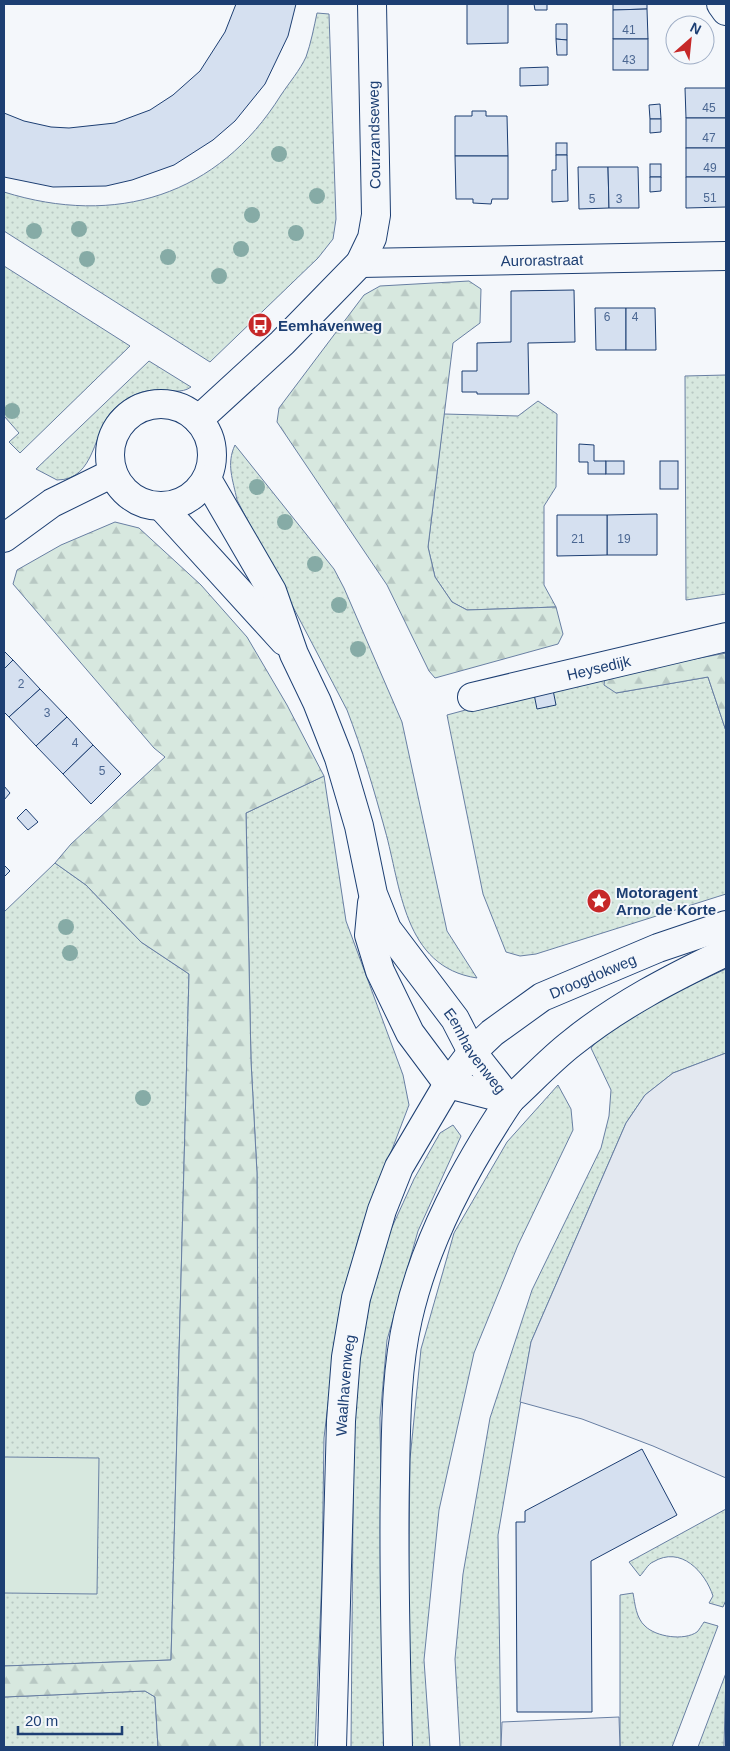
<svg xmlns="http://www.w3.org/2000/svg" width="730" height="1751" viewBox="0 0 730 1751" font-family="Arial,sans-serif">
<style>
.grass{fill:url(#grass-dots);stroke:#687fa3}
.forest{fill:url(#forest-firs);stroke:#687fa3}
.pitch{fill:#d7e8df;stroke:#687fa3}
.parking{fill:#e3e8f0;stroke:#687fa3}
.building{fill:#d5e0f0;stroke:#1d3f73}
.lines{fill:none;stroke-linecap:round;stroke-linejoin:round}
.street-casing{stroke:#1d3f73;stroke-width:30}
.secondary-casing{stroke:#1d3f73;stroke-width:30}
.street{stroke:#f4f7fb;stroke-width:28}
.secondary{stroke:#f4f7fb;stroke-width:28}
.tree{fill:#86aba6}
.labels{text-anchor:middle;dominant-baseline:central;stroke-width:4;stroke-linejoin:round;paint-order:stroke}
.number-label{font-size:12px;fill:#4b6792}
.street-label{font-size:15px;fill:#1d3f73;stroke:#f4f7fb}
.poi-label{font-size:15px;font-weight:bold;fill:#1d3f73;stroke:#f4f7fb;text-anchor:start}
</style>
<defs>
<pattern id="grass-dots" width="8" height="8" patternUnits="userSpaceOnUse" patternTransform="scale(1.25)"><rect width="8" height="8" fill="#d7e8df"/><path d="M2 2h.1M6 6h.1" fill="none" stroke="#b8c8c3" stroke-width="1.8" stroke-linecap="round"/></pattern>
<pattern id="forest-firs" width="22" height="20" patternUnits="userSpaceOnUse" patternTransform="scale(1.25)"><rect width="22" height="20" fill="#d7e8df"/><path d="M5 1l3.5 6h-7zM16 11l3.5 6h-7z" fill="#b8c8c3"/></pattern>
</defs>
<rect width="100%" height="100%" fill="#f4f7fb"/>
<g class="grass">
<path d="M317,13L329,14L336,219L333,239L318,258L210,362L4,231V192C116,227 218,196 281,95C289,83 300,70 306,57C311,43 314,27 317,13Z"/>
<polygon points="4,266 130,346 20,453 9,442 19,433 4,416"/>
<path d="M149,361L191,387C182,394 168,390 157,390C140,390 125,398 113,410C93,430 96,480 57,480L36,469Z"/>
<polygon points="726,375 726,594 686,600 685,376"/>
<polygon points="538,401 557,414 556,487 544,506 544,585 556,607 467,610 452,602 435,577 428,547 444,414 518,416"/>
<path d="M235,445L334,569L344,588L402,722L447,931L477,978C403,967 401,886 385,830C374,790 362,749 347,710L237,500C233,480 226,464 235,445Z"/>
<polygon points="605,676 616,693 708,677 726,731 726,894 536,954 520,956 506,952 483,894 447,715 570,682"/>
<polygon points="324,776 346,921 403,1075 409,1105 359,1236 338,1319 324,1438 322,1575 315,1747 260,1747 257,1173 251,1061 246,813"/>
<polygon points="55,863 86,885 141,942 189,974 171,1660 4,1666 4,912"/>
<path d="M726,969V1053L673,1073L645,1095L626,1123L531,1342L498,1535L501,1747H460L455,1659L463,1574L490,1418L532,1290L601,1148L609,1116L611,1090L591,1048C613,1019 691,985 726,969Z"/>
<polygon points="558,1085 571,1109 573,1130 518,1245 474,1353 439,1510 424,1660 430,1747 408,1747 407,1720 410,1459 421,1349 454,1233 507,1142"/>
<polygon points="453,1125 461,1136 418,1231 387,1340 380,1418 385,1747 351,1747 354,1400 365,1323 382,1249 414,1179 440,1133"/>
<path d="M726,1509V1600L723,1607L709,1603L713,1596C705,1572 681,1545 653,1562C648,1564 644,1572 640,1576L629,1562Z"/>
<path d="M633,1593C635,1604 636,1618 645,1626C656,1637 684,1641 697,1632C699,1630 702,1625 704,1622L718,1626L672,1747H620V1595Z"/>
<polygon points="726,1673 724,1747 698,1747"/>
<polygon points="145,1691 155,1697 158,1747 4,1747 4,1697"/>
</g>
<g class="forest">
<polygon points="469,281 481,289 480,323 453,343 428,547 435,577 452,602 467,610 556,607 563,634 558,644 435,678 429,671 387,585 277,422 279,408 364,295 380,286"/>
<polygon points="115,522 139,528 201,585 247,637 287,705 324,776 246,813 251,1061 257,1173 260,1747 158,1747 155,1697 145,1691 4,1697 4,1666 171,1660 189,974 141,942 86,885 55,863 71,844 165,757 154,748 13,584 17,570 61,545"/>
<polygon points="726,653 726,731 708,677 616,693 604,685 605,676"/>
</g>
<polygon class="pitch" points="4,1457 99,1458 97,1594 4,1593"/>
<g class="parking">
<polygon points="726,1053 726,1478 653,1446 582,1419 520,1402 531,1342 626,1123 645,1095 673,1073"/>
<polygon points="619,1717 620,1747 501,1747 502,1722"/>
</g>
<g class="building">
<polygon points="236,4 296,4 288,36 265,84 235,121 213,140 174,165 132,180 106,186 53,187 4,177 4,113 24,121 51,127 69,128 115,123 150,110 173,95 200,71 225,32"/>
<polygon points="467,4 508,4 508,43 467,44"/>
<polygon points="534,4 547,4 547,10 535,10"/>
<polygon points="613,4 647,4 647,9 613,10"/>
<polygon points="647,9 648,39 613,39 613,10"/>
<polygon points="556,24 567,24 567,40 556,39"/>
<polygon points="556,39 567,40 567,55 557,55"/>
<rect x="613" y="39" width="35" height="31"/>
<polygon points="548,67 548,85 520,86 520,68"/>
<polygon points="685,88 726,88 726,118 686,118"/>
<polygon points="660,104 661,119 650,119 649,105"/>
<polygon points="472,111 486,111 486,116 507,116 508,156 455,156 455,116 472,116"/>
<rect x="686" y="118" width="40" height="30"/>
<polygon points="650,119 661,119 661,132 650,133"/>
<rect x="556" y="143" width="11" height="12"/>
<rect x="686" y="148" width="40" height="29"/>
<polygon points="556,155 567,155 568,201 552,202 552,170 556,170"/>
<polygon points="455,156 508,156 508,199 492,199 491,204 473,203 473,199 456,199"/>
<rect x="650" y="164" width="11" height="13"/>
<polygon points="578,167 608,167 609,208 579,209"/>
<polygon points="608,167 638,167 639,208 609,208"/>
<polygon points="650,177 661,177 661,191 650,192"/>
<polygon points="686,177 726,177 726,207 686,208"/>
<polygon points="574,290 575,342 528,343 529,394 477,394 477,392 462,392 462,371 477,371 477,343 511,342 511,291"/>
<polygon points="595,308 626,308 626,350 596,350"/>
<polygon points="626,308 655,308 656,350 626,350"/>
<polygon points="579,444 594,445 594,461 606,461 606,474 588,474 588,462 579,462"/>
<rect x="606" y="461" width="18" height="13"/>
<rect x="660" y="461" width="18" height="28"/>
<polygon points="657,514 657,555 607,555 607,515"/>
<polygon points="557,515 607,515 607,555 557,556"/>
<polygon points="4,651 13,660 4,669"/>
<polygon points="13,660 40,689 9,717 4,712 4,669"/>
<polygon points="40,689 67,717 36,746 9,717"/>
<polygon points="553,690 556,705 537,709 534,694"/>
<polygon points="67,717 93,745 63,774 36,746"/>
<polygon points="93,745 121,774 91,804 63,774"/>
<polygon points="4,786 10,793 4,800"/>
<polygon points="26,809 38,822 28,830 17,818"/>
<polygon points="4,865 10,871 4,877"/>
<polygon points="642,1449 677,1515 591,1561 592,1712 517,1712 516,1522 525,1522 525,1511"/>
</g>
<g class="lines">
<defs>
<g id="street">
<polyline points="721,4 726,11"/>
<path id="s1" d="M360,263L726,256"/>
<circle cx="161" cy="455" r="51"/>
<polyline points="198,420 282,343 360,263 372,238 376,215 372,4"/>
<path id="s2" d="M207,479L272,591L294,654L317,702L339,758L359,826L373,894L387,929L455,1019L472,1052L510,1100"/>
<polyline points="162,507 284,641"/>
<polyline points="4,538 52,503 113,473"/>
<path id="s3" d="M472,697L726,637"/>
<polyline points="372,903 369,935 380,971 410,1033 448,1084 510,1100"/>
<path id="s4" d="M448,1084L472,1052L492,1033L542,997L658,948L726,925"/>
<path d="M510,1100C531,1081 550,1060 572,1043C619,1005 672,978 726,952"/>
</g>
<g id="secondary">
<path id="s5" d="M332,1747L341,1421L346,1357L356,1298L382,1210L399,1167L448,1084"/>
<path d="M398,1747C396,1658 393,1569 395,1479C396,1425 396,1370 408,1318C426,1239 466,1166 510,1100"/>
</g>
</defs>
<use href="#street" class="street-casing"/>
<use href="#secondary" class="secondary-casing"/>
<use href="#street" class="street"/>
<use href="#secondary" class="secondary"/>
</g>
<g class="tree">
<circle cx="279" cy="154" r="8"/>
<circle cx="317" cy="196" r="8"/>
<circle cx="252" cy="215" r="8"/>
<circle cx="79" cy="229" r="8"/>
<circle cx="34" cy="231" r="8"/>
<circle cx="296" cy="233" r="8"/>
<circle cx="241" cy="249" r="8"/>
<circle cx="168" cy="257" r="8"/>
<circle cx="87" cy="259" r="8"/>
<circle cx="219" cy="276" r="8"/>
<circle cx="12" cy="411" r="8"/>
<circle cx="257" cy="487" r="8"/>
<circle cx="285" cy="522" r="8"/>
<circle cx="315" cy="564" r="8"/>
<circle cx="339" cy="605" r="8"/>
<circle cx="358" cy="649" r="8"/>
<circle cx="66" cy="927" r="8"/>
<circle cx="70" cy="953" r="8"/>
<circle cx="143" cy="1098" r="8"/>
</g>
<defs>
<symbol id="bus-disc" viewBox="-11 -11 22 22"><circle r="9.5" fill="#c62828" stroke="#f4f7fb"/><path d="M-5-6H5V4H4V6H2V4H-2V6H-4V4H-5ZM-3.5-4V0h7V-4ZM-3.5 1.2v1.5H-2V1.2ZM2 1.2v1.5H3.5V1.2Z" fill="#fff"/></symbol>
<symbol id="sight-disc" viewBox="-11 -11 22 22"><circle r="9.5" fill="#c62828" stroke="#f4f7fb"/><path d="M0-6L1.8-2.2L6-1.7L2.9 1.2L3.7 5.4L0 3.3L-3.7 5.4L-2.9 1.2L-6-1.7L-1.8-2.2Z" fill="#fff"/></symbol>
</defs>
<g fill-rule="evenodd">
<use href="#bus-disc" x="246" y="311" width="28" height="28"/>
<use href="#sight-disc" x="585" y="887" width="28" height="28"/>
</g>
<g class="labels">
<g class="number-label">
<text x="629" y="30">41</text>
<text x="629" y="60">43</text>
<text x="709" y="108">45</text>
<text x="709" y="138">47</text>
<text x="710" y="168">49</text>
<text x="710" y="198">51</text>
<text x="592" y="199">5</text>
<text x="619" y="199">3</text>
<text x="607" y="317">6</text>
<text x="635" y="317">4</text>
<text x="578" y="539">21</text>
<text x="624" y="539">19</text>
<text x="21" y="684">2</text>
<text x="47" y="713">3</text>
<text x="75" y="743">4</text>
<text x="102" y="771">5</text>
</g>
<g class="street-label">
<text transform="translate(374 135) rotate(-91)">Courzandseweg</text>
<text stroke="none"><textPath href="#s1" startOffset="182">Aurorastraat</textPath></text>
<text stroke="none"><textPath href="#s3" startOffset="130">Heysedijk</textPath></text>
<text stroke="none"><textPath href="#s4" startOffset="184">Droogdokweg</textPath></text>
<text stroke="none"><textPath href="#s2" startOffset="638">Eemhavenweg</textPath></text>
<text stroke="none"><textPath href="#s5" startOffset="362">Waalhavenweg</textPath></text>
</g>
<g class="poi-label">
<text x="278" y="325">Eemhavenweg</text>
<text x="616" y="892">Motoragent<tspan x="616" dy="17">Arno de Korte</tspan></text>
</g>
</g>
<rect width="730" height="1751" fill="none" stroke="#1d3f73" stroke-width="10"/>
<g transform="translate(690 40) rotate(27)"><circle r="24" fill="#f4f7fb" stroke="#9eadc5"/>
<path d="M0-4L9 19L0 12L-9 19Z" fill="#c62828"/>
<text y="-8" font-size="14" font-weight="bold" text-anchor="middle" fill="#1d3f73">N</text>
</g>
<path d="M18 1726v8h104v-8" fill="none" stroke="#1d3f73" stroke-width="2.5"/>
<text x="25" y="1726" font-size="15" fill="#1d3f73" stroke="#f4f7fb" stroke-width="4" paint-order="stroke">20 m</text>
</svg>
